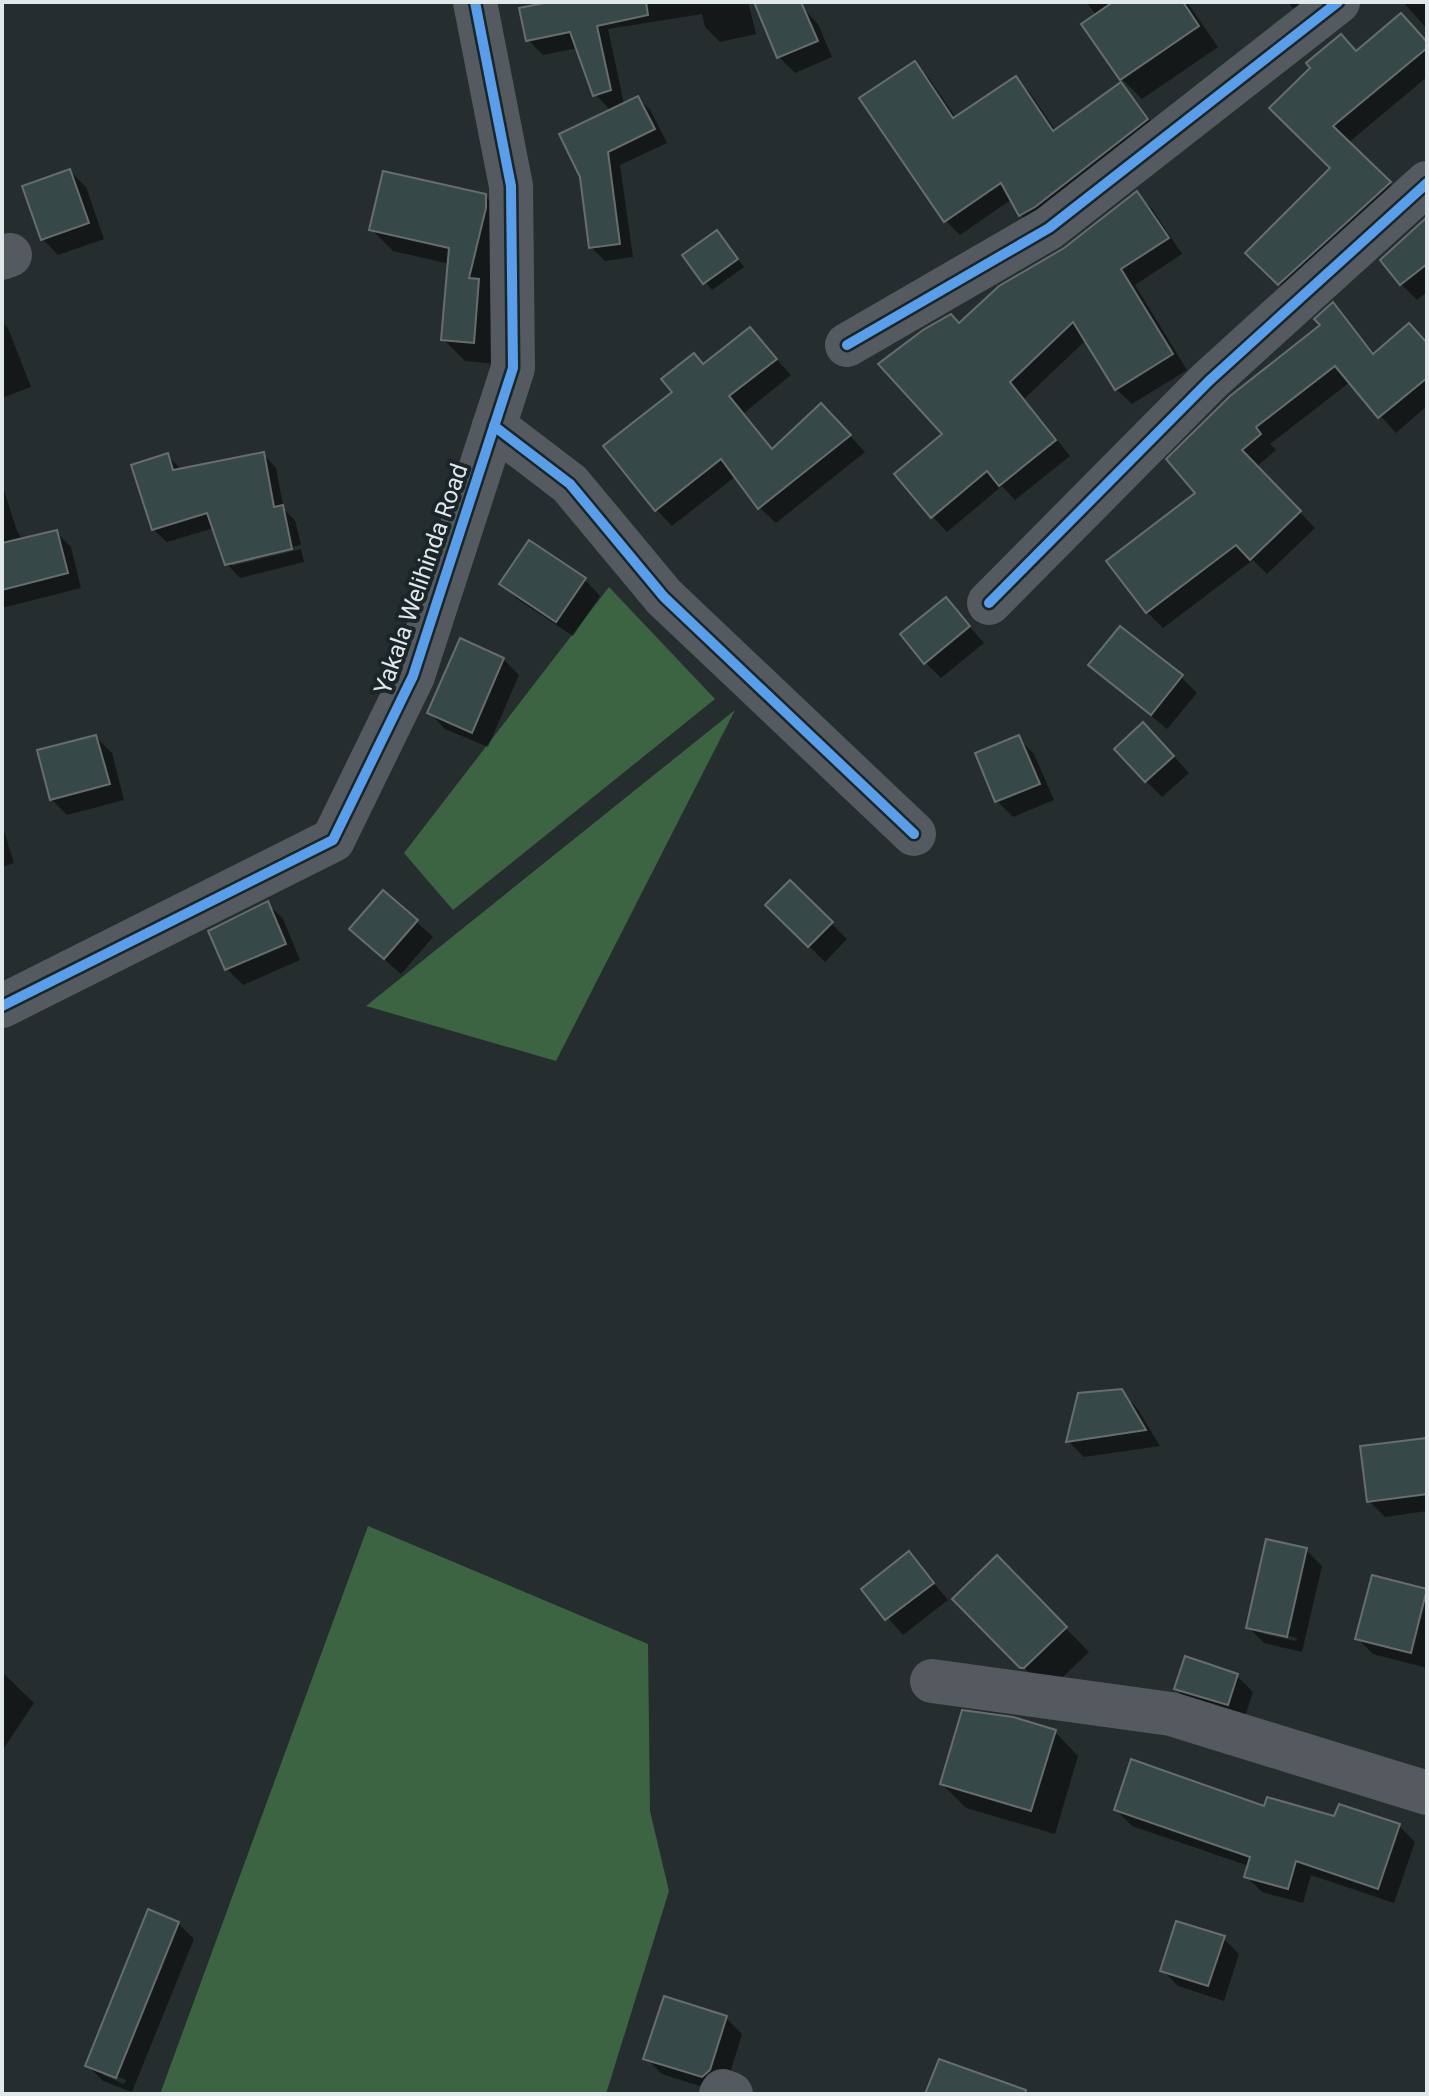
<svg xmlns="http://www.w3.org/2000/svg" width="1429" height="2096" viewBox="0 0 1429 2096" font-family="Roboto,sans-serif">
<style>
.forest{fill:#3c6442}
.shadow{fill:#0007;fill-rule:evenodd}
.building{fill:#364948;stroke:#676d6d;stroke-width:2}
.lines{fill:none;stroke-linecap:round;stroke-linejoin:round}
.minor{stroke:#545a5f;stroke-width:44}
.cycleway-casing{stroke:#192528;stroke-width:15}
.cycleway{stroke:#5a9eea;stroke-width:10}
.labels{text-anchor:middle;dominant-baseline:central;stroke-width:8;stroke-linejoin:round;paint-order:stroke}
.street-label{font-size:24px;fill:#e0e8ea;stroke:#192528}
</style>
<rect width="100%" height="100%" fill="#262d2e"/>
<g class="forest">
<polygon points="609,587 715,699 453,910 404,853"/>
<polygon points="735,710 556,1061 366,1006"/>
<polygon points="368,1526 648,1644 650,1811 669,1891 606,2094 160,2094"/>
</g>
<g class="shadow">
<polygon points="536,2 748,2 756,34 720,42 705,27 702,14 608,29 624,104 638,98 651,111 667,143 620,165 633,257 605,261 591,247 611,111 595,94 578,48 543,55 528,40 537,7"/>
<polygon points="1086,2 1187,2 1218,47 1142,99 1122,79 1097,16"/>
<polygon points="1287,2 1333,2 1307,22"/>
<polygon points="1403,2 1427,2 1427,29 1420,21"/>
<polygon points="803,8 818,24 832,57 795,73 779,57"/>
<polygon points="1427,43 1427,77 1348,143 1406,199 1295,299 1248,253 1333,168 1312,68 1357,53"/>
<polygon points="915,64 929,78 956,118 1016,79 1030,93 1056,131 1121,84 1135,99 1161,134 1035,230 1021,215 1012,199 960,235 946,221 862,98"/>
<polygon points="70,171 86,187 104,239 58,255 43,239"/>
<polygon points="1137,194 1152,209 1182,254 1135,285 1187,370 1132,404 1116,389 1086,340 1024,399 1070,456 1015,500 1002,486 947,532 932,516 960,325 1065,249"/>
<polygon points="485,196 507,218 496,364 465,361 443,339 450,264 393,251 371,229"/>
<polygon points="1427,219 1427,292 1417,300 1401,284"/>
<polygon points="724,240 744,267 712,290 685,256"/>
<polygon points="1333,305 1375,354 1427,344 1427,406 1396,433 1350,382 1270,444 1276,450 1256,467 1315,528 1267,574 1253,560 1163,628 1147,612 1198,494 1323,325"/>
<polygon points="2,322 8,328 31,387 2,398"/>
<polygon points="750,330 791,375 744,413 774,450 837,422 865,452 776,523 760,508 736,476 672,526 657,510 606,446"/>
<polygon points="263,454 276,468 284,510 295,520 301,545 232,562 232,566 301,549 304,562 240,578 227,564 214,528 167,542 153,529 167,455 181,469"/>
<polygon points="2,484 17,531 23,540 56,532 71,547 81,588 2,608"/>
<polygon points="529,543 585,580 600,596 573,636 517,599 501,583"/>
<polygon points="946,600 984,643 941,678 925,662"/>
<polygon points="503,659 519,675 488,747 445,729 430,713"/>
<polygon points="1091,665 1181,677 1197,693 1167,729"/>
<polygon points="96,737 112,753 124,800 67,815 51,799"/>
<polygon points="1018,738 1034,754 1054,800 1013,817 997,801"/>
<polygon points="1159,740 1189,773 1162,797 1146,781"/>
<polygon points="2,825 14,863 2,867"/>
<polygon points="790,883 847,939 825,962 768,905"/>
<polygon points="384,893 433,937 401,974 368,945"/>
<polygon points="267,903 283,919 300,960 243,985 227,969"/>
<polygon points="1121,1392 1137,1408 1160,1446 1084,1457 1068,1441"/>
<polygon points="1427,1442 1427,1511 1385,1517 1369,1501"/>
<path d="M1306,1550L1322,1566L1302,1652L1264,1643L1248,1627ZM1264,1630L1297,1638L1296,1641L1264,1634Z"/>
<polygon points="909,1554 948,1600 903,1635 863,1590"/>
<polygon points="997,1558 1089,1652 1048,1691 955,1599"/>
<polygon points="1373,1577 1427,1591 1427,1668 1373,1654 1357,1638"/>
<polygon points="2,1672 34,1703 2,1751"/>
<polygon points="1237,1676 1253,1692 1244,1720 1192,1704 1176,1689"/>
<polygon points="1055,1732 1078,1756 1055,1834 966,1808 942,1784"/>
<polygon points="1266,1808 1399,1826 1415,1842 1394,1903 1311,1875 1303,1903 1262,1892 1246,1876 1249,1866 1132,1826 1116,1810"/>
<path d="M178,1923L194,1939L132,2092L103,2081L87,2065ZM103,2071L126,2080L124,2084L103,2075Z"/>
<polygon points="1223,1938 1239,1954 1224,2001 1178,1986 1162,1970"/>
<polygon points="726,2018 742,2034 726,2086 719,2092 662,2074 646,2058"/>
</g>
<g class="building">
<polygon points="549,2 646,2 648,15 597,26 611,90 593,96 570,32 526,41 519,8"/>
<polygon points="754,2 801,2 818,41 777,58"/>
<polygon points="1113,2 1183,2 1199,26 1120,80 1081,24"/>
<polygon points="1401,13 1427,42 1427,48 1333,126 1391,182 1278,285 1245,253 1330,168 1269,108 1310,68 1306,63 1341,34 1356,51"/>
<polygon points="915,61 953,118 1016,76 1053,131 1121,82 1148,119 1035,207 1019,216 1001,183 944,222 859,98"/>
<polygon points="638,96 655,129 608,152 620,244 589,248 580,177 559,134"/>
<polygon points="70,169 89,223 41,240 22,186"/>
<polygon points="383,171 486,194 486,208 469,278 479,279 474,343 441,340 449,248 369,230"/>
<polygon points="1137,191 1169,238 1121,269 1173,354 1115,390 1073,322 1010,382 1056,440 999,486 987,471 931,518 894,474 942,434 878,364 923,330 951,314 959,323 999,286 1064,248"/>
<polygon points="1427,217 1427,264 1400,285 1380,260"/>
<polygon points="717,230 738,259 703,284 682,255"/>
<polygon points="1333,302 1373,354 1409,323 1427,343 1427,378 1378,418 1335,366 1256,427 1261,434 1242,450 1301,511 1250,560 1236,545 1146,613 1106,561 1195,493 1166,459 1230,396 1320,325 1314,319"/>
<polygon points="750,327 777,359 729,396 772,449 821,403 851,435 758,509 721,459 655,511 603,446 672,392 661,379 694,353 703,364"/>
<polygon points="264,452 274,507 283,505 292,549 225,565 207,513 152,530 131,465 168,453 173,470"/>
<polygon points="57,530 68,573 2,590 2,543"/>
<polygon points="529,540 586,578 556,622 499,584"/>
<polygon points="946,597 970,626 924,664 900,634"/>
<polygon points="1120,626 1183,675 1151,715 1088,665"/>
<polygon points="460,638 504,658 472,733 427,713"/>
<polygon points="1143,722 1174,756 1145,782 1114,749"/>
<polygon points="96,735 110,784 50,800 37,750"/>
<polygon points="1019,735 1040,784 995,802 975,753"/>
<polygon points="790,880 833,922 808,947 765,905"/>
<polygon points="383,890 418,920 384,959 349,929"/>
<polygon points="268,901 286,944 225,970 208,931"/>
<polygon points="1122,1389 1146,1430 1066,1442 1078,1393"/>
<polygon points="1427,1438 1427,1494 1367,1502 1360,1446"/>
<polygon points="1266,1539 1307,1548 1287,1637 1246,1628"/>
<polygon points="909,1551 934,1583 885,1620 861,1589"/>
<polygon points="997,1555 1067,1627 1024,1668 1020,1668 952,1599"/>
<polygon points="1372,1575 1427,1589 1411,1653 1355,1639"/>
<polygon points="1185,1656 1238,1674 1228,1705 1174,1689"/>
<polygon points="962,1710 1013,1717 1056,1730 1031,1811 940,1784"/>
<polygon points="1131,1759 1264,1806 1267,1797 1334,1816 1339,1804 1400,1824 1378,1889 1296,1861 1288,1889 1244,1877 1250,1857 1114,1810"/>
<polygon points="148,1909 179,1922 116,2078 85,2066"/>
<polygon points="1176,1921 1225,1936 1208,1986 1160,1971"/>
<polygon points="664,1996 727,2016 710,2070 702,2077 643,2059"/>
<polygon points="939,2059 1026,2090 1025,2094 925,2094"/>
</g>
<g class="lines">
<g class="minor">
<polyline points="2,258 10,255"/>
<polyline points="847,345 1049,228 1338,2"/>
<polyline points="494,426 570,484 664,597 914,834"/>
<polyline points="989,603 1209,381 1427,183"/>
<polyline points="2,1006 333,840 413,676 513,368 511,186 475,2"/>
<polyline points="932,1681 1171,1714 1427,1793"/>
<polyline points="721,2094 723,2091 731,2094"/>
</g>
<defs>
<g id="cycleway">
<polyline points="847,345 1049,228 1338,2"/>
<polyline points="494,426 570,484 664,597 914,834"/>
<polyline points="989,603 1209,381 1427,183"/>
<polyline points="2,1006 333,840 413,676 513,368 511,186 475,2"/>
</g>
</defs>
<use href="#cycleway" class="cycleway-casing"/>
<use href="#cycleway" class="cycleway"/>
</g>
<g class="labels">
<g class="street-label">
<text transform="translate(421 579) rotate(-71)">Yakala Welihinda Road</text>
</g>
</g>
<rect width="1429" height="2096" fill="none" stroke="#e0e8ea" stroke-width="8"/>
</svg>
